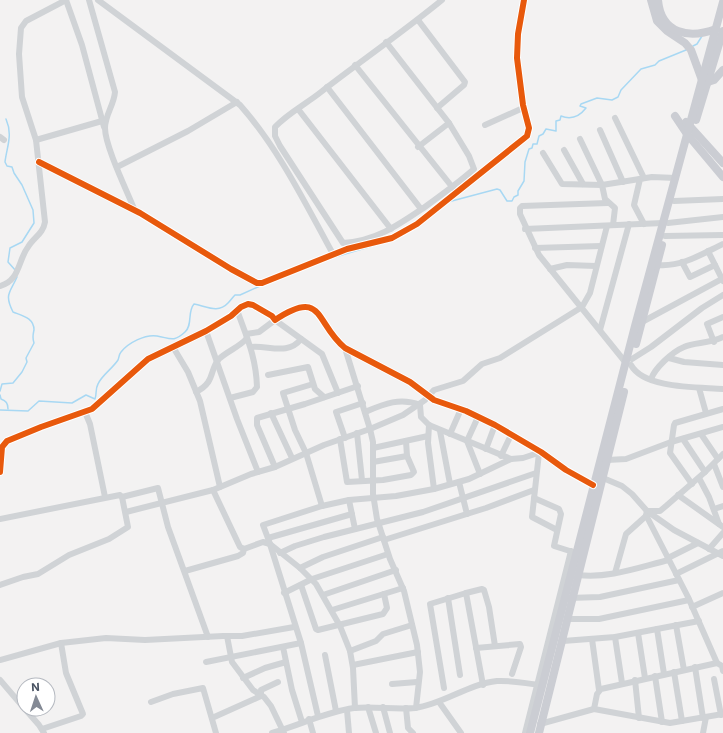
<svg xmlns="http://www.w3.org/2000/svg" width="723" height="733" viewBox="0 0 723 733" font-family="Inter,sans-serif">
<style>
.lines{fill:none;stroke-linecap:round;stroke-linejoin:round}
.stream{stroke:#a8d8f3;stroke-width:1.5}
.minor{stroke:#d0d3d6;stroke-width:6}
.major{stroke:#cbcdd3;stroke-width:8}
.cycleway-casing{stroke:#fff;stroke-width:8}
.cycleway{stroke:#e8590c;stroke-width:6}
</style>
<rect width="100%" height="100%" fill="#f3f2f2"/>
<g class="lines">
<g class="stream">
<polyline points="693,46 697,44 702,36"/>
<path d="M6,119C13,135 7,146 5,162L7,166L12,167L14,173L22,185L33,210L34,223L22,242L10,248L8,262L16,271"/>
<path d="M448,202L497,189L500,190L507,201H512L514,197L518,195V191L524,181L525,162L529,149L532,148L533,144H537L539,136L543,134L546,129L556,131V121L560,120L561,116C571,120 579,117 586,108L580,106L581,104L597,98L612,100L618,97L621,90L641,69L655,65L659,61L686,50"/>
<polyline points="425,221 431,216"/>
<polyline points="335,257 379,244"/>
<path d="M0,391L2,384L13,383L22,372L27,362L26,358L34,343C32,337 33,335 34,330C34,318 23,316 13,312C4,294 10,293 17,277"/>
<path d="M0,395L1,399C6,401 8,403 8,409"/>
<path d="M0,410L28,411L39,401L72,403L86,395L95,399C97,394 95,389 98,384C102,375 112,369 118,360C119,358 119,354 121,352C128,343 145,334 157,336C170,338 173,343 185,332C193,325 187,312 194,304C206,306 218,314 228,303C231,300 232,298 235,295H240L260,286"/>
</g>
<g class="minor">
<polyline points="66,0 82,45 104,127"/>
<path d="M89,0L115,92C114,105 105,115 105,128C105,146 127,191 135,211"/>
<path d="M98,0L240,105C279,149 305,203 333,254"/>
<polyline points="418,20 465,82 464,85 437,108"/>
<path d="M386,42L449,123L469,156L474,169C457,184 440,196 422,209C397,226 375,241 343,243L280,146L275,136V127C288,113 306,104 321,92C361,61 403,32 442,0"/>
<polyline points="355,65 453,188"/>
<polyline points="327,87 421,209"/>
<polyline points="298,109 391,229"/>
<polyline points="615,118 644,178"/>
<polyline points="485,125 523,108"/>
<polyline points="600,130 623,182"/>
<polyline points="0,137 4,140"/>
<polyline points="580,139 602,185 605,199 615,208 613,225"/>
<polyline points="36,140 102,121"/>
<polyline points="418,147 449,123"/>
<polyline points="564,150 583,184"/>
<polyline points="543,153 562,184 602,185 652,177 676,178"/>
<polyline points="39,162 140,213 231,269 257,283 262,283 347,249 392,238 417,224 527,136 529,128 523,105 517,58 518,34 524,0"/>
<polyline points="117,167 188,131 237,102"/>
<polyline points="640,179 634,205 644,224"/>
<polyline points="674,201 723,199"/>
<polyline points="608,203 522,206 520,208 520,214 539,255 626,363"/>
<polyline points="668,223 723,217"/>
<polyline points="525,229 663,223"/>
<polyline points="665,236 723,235"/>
<polyline points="535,248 601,246"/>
<polyline points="708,251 723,281"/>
<polyline points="682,262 690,277 715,265"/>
<path d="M658,265C682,267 702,254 723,244"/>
<polyline points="550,269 567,265 596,266"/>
<path d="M0,286C20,281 18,260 28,247C34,237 43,234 45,222L36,140L22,97L19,54L21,28L26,21L66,0"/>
<polyline points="642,322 722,279"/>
<polyline points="600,330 629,224"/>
<polyline points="206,331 237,419 258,472"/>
<polyline points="246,334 259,332 275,320 322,354 338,393"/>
<polyline points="714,342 707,324 723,317"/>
<polyline points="173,347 188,372 200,401 220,487"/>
<path d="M251,347C268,345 288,356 301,339"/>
<polyline points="345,348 370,429 373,442 373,494 377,519 390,559 404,591 417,645 420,672 416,708"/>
<polyline points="669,358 684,362 723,365"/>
<polyline points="632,359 651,347 702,308 723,295"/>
<path d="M631,365C644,389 699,387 723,389"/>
<polyline points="268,375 308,367 315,389 324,397"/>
<path d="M651,379C655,368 672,352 684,347C695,342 709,344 723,337"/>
<polyline points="313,384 283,393 295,430 306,453 322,506"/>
<polyline points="699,388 706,413"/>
<path d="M196,392C216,382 209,370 219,359C227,351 240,347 247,338"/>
<path d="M230,398L253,392L257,387C256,357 247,338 237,310"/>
<polyline points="85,412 90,424 105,497"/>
<path d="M365,412C384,404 400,397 420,405L421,417L429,425L511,459L523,458L541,452"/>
<polyline points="271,413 292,458"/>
<polyline points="478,417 467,441 480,474"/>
<polyline points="429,425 428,443 434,489"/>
<polyline points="440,431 450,484"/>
<polyline points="357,433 362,480"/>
<polyline points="450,434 461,409"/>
<polyline points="701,434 718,459"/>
<polyline points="345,438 336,412 363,403"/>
<polyline points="340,439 347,482 383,480 411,475 414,472 407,456 406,441"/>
<polyline points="683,439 705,472"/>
<polyline points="373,448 428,436"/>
<polyline points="486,449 495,425"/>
<polyline points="539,453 532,517 557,530"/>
<polyline points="723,454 705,472 666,506 660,511 647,511 646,515 688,597 717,663 722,666 723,671"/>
<polyline points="501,456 511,435"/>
<polyline points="607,460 626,459 671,442 723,427"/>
<polyline points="373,462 407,456"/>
<polyline points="714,464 723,487"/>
<polyline points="275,467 257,425 257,418 305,404 358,386"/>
<path d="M0,472L2,447L7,441L41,427L92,409L148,359L206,331L231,316L241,307L248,304L253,305L272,316L275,320C324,287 315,324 345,348L410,382L434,400L466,411L495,425L541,452L566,470L593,485"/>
<polyline points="603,478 622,486 632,494 647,511 674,530 723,556"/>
<polyline points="699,478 709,497 719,524"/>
<polyline points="459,482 467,514"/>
<polyline points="692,484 670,453 674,425 675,423 723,409"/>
<polyline points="213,490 240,547 244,549"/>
<polyline points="678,495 723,527"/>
<polyline points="122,497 158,488 168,527 208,637"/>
<polyline points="534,498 559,509 561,514 554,546 573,552"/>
<polyline points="349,500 355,529"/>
<polyline points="714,509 723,506"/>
<polyline points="126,512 213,490 251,474 275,467 324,445 370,429 403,415 425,400 434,390 463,381 482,364 500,358 582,307 590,293 607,226"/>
<polyline points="0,519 120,495 122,497 128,527 109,539 69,555 38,574 23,577 0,585"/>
<polyline points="268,538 352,514"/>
<polyline points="384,540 486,508 534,490"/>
<polyline points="709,549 723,533"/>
<polyline points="280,553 295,546 324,537 423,512 536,473"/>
<polyline points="668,558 698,543"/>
<polyline points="300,568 323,557 383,537"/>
<polyline points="185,571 238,556 243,553 244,549 263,542 270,544 300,568 316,584 340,626 350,651 353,668 355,708"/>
<polyline points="615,573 626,534 646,516"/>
<polyline points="676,574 723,551"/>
<path d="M578,575C608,579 640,567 669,560"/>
<polyline points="301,585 316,629 318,630 383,614 387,608 384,594"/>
<polyline points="284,593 312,579 388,554"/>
<polyline points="466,593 482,589 484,590 489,607 495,646"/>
<polyline points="323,595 396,570"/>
<polyline points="448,598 460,675"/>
<polyline points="569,598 600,597 679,580"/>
<polyline points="692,607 723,593"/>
<polyline points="332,610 403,588"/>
<polyline points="568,619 599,619 689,600"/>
<polyline points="676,625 684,670"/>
<polyline points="657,629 664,674"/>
<polyline points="638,633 645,678"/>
<polyline points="227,636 232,662 253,690 264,697 271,706 284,733"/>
<polyline points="615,637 622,683"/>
<polyline points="592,639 599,690"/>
<polyline points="563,641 615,637 699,621"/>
<polyline points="283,647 292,690 302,722"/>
<polyline points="476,648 520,644 521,647 512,674"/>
<polyline points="350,651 376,641 383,634 412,625"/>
<polyline points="325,655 336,711"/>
<polyline points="0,660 61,643 106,638 145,640 223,636 242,636 294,627"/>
<polyline points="206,662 301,643"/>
<polyline points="353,665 418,652"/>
<polyline points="695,667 703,718"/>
<polyline points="674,672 682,721"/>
<polyline points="655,676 662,722"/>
<polyline points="243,678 265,668 286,662"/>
<polyline points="714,679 721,715"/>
<polyline points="0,680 24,708"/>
<polyline points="635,680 639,718"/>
<polyline points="392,684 417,682"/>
<polyline points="444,688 430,604 466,593 483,685"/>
<polyline points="259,695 261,694 261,690 278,682"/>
<polyline points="151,702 173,694 203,688 216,733"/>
<polyline points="439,702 461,733"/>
<polyline points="368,707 376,733"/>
<polyline points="383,707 390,733"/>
<polyline points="406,708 408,728 413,733"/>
<polyline points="25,709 39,725 44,733"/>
<polyline points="594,709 597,694 601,689 717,663"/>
<polyline points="347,710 349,733"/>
<polyline points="318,716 301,643 269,541 263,525 322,506 349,500 396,496 434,489 469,479 511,459"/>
<polyline points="212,718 261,696"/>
<polyline points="309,719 313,733"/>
<polyline points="540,724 594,709 670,723 723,714"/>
<polyline points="42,729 81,716 83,714 66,673 61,643"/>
<path d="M272,733C300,725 325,712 354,708C375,706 395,710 415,708C444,704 468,684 497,681C511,680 528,684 542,685"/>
<polyline points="525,733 571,551"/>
<polyline points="703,733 706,717"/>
</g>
<g class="major">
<polyline points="651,0 657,21 667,31 685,43 691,50 702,80"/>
<path d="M658,0C661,34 689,39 716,29"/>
<polyline points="708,82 714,80 723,70"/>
<polyline points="675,116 687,134 723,177"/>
<polyline points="696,120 723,31"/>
<polyline points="686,122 723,163"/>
<polyline points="636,344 662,245"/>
<polyline points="530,733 635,326 723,2"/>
<polyline points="539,733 624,392"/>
</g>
<defs>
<g id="cycleway">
<polyline points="39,162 140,213 231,269 257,283 262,283 347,249 392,238 417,224 527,136 529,128 523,105 517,58 518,34 524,0"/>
<path d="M0,472L2,447L7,441L41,427L92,409L148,359L206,331L231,316L241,307L248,304L253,305L272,316L275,320C324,287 315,324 345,348L410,382L434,400L466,411L495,425L541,452L566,470L593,485"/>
</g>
</defs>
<use href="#cycleway" class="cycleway-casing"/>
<use href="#cycleway" class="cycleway"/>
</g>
<g transform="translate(36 697) rotate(357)"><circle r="19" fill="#ffffff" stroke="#b5b9c0"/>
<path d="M0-3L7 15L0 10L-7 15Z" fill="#838994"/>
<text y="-6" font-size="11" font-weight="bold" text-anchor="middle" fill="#475161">N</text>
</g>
</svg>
